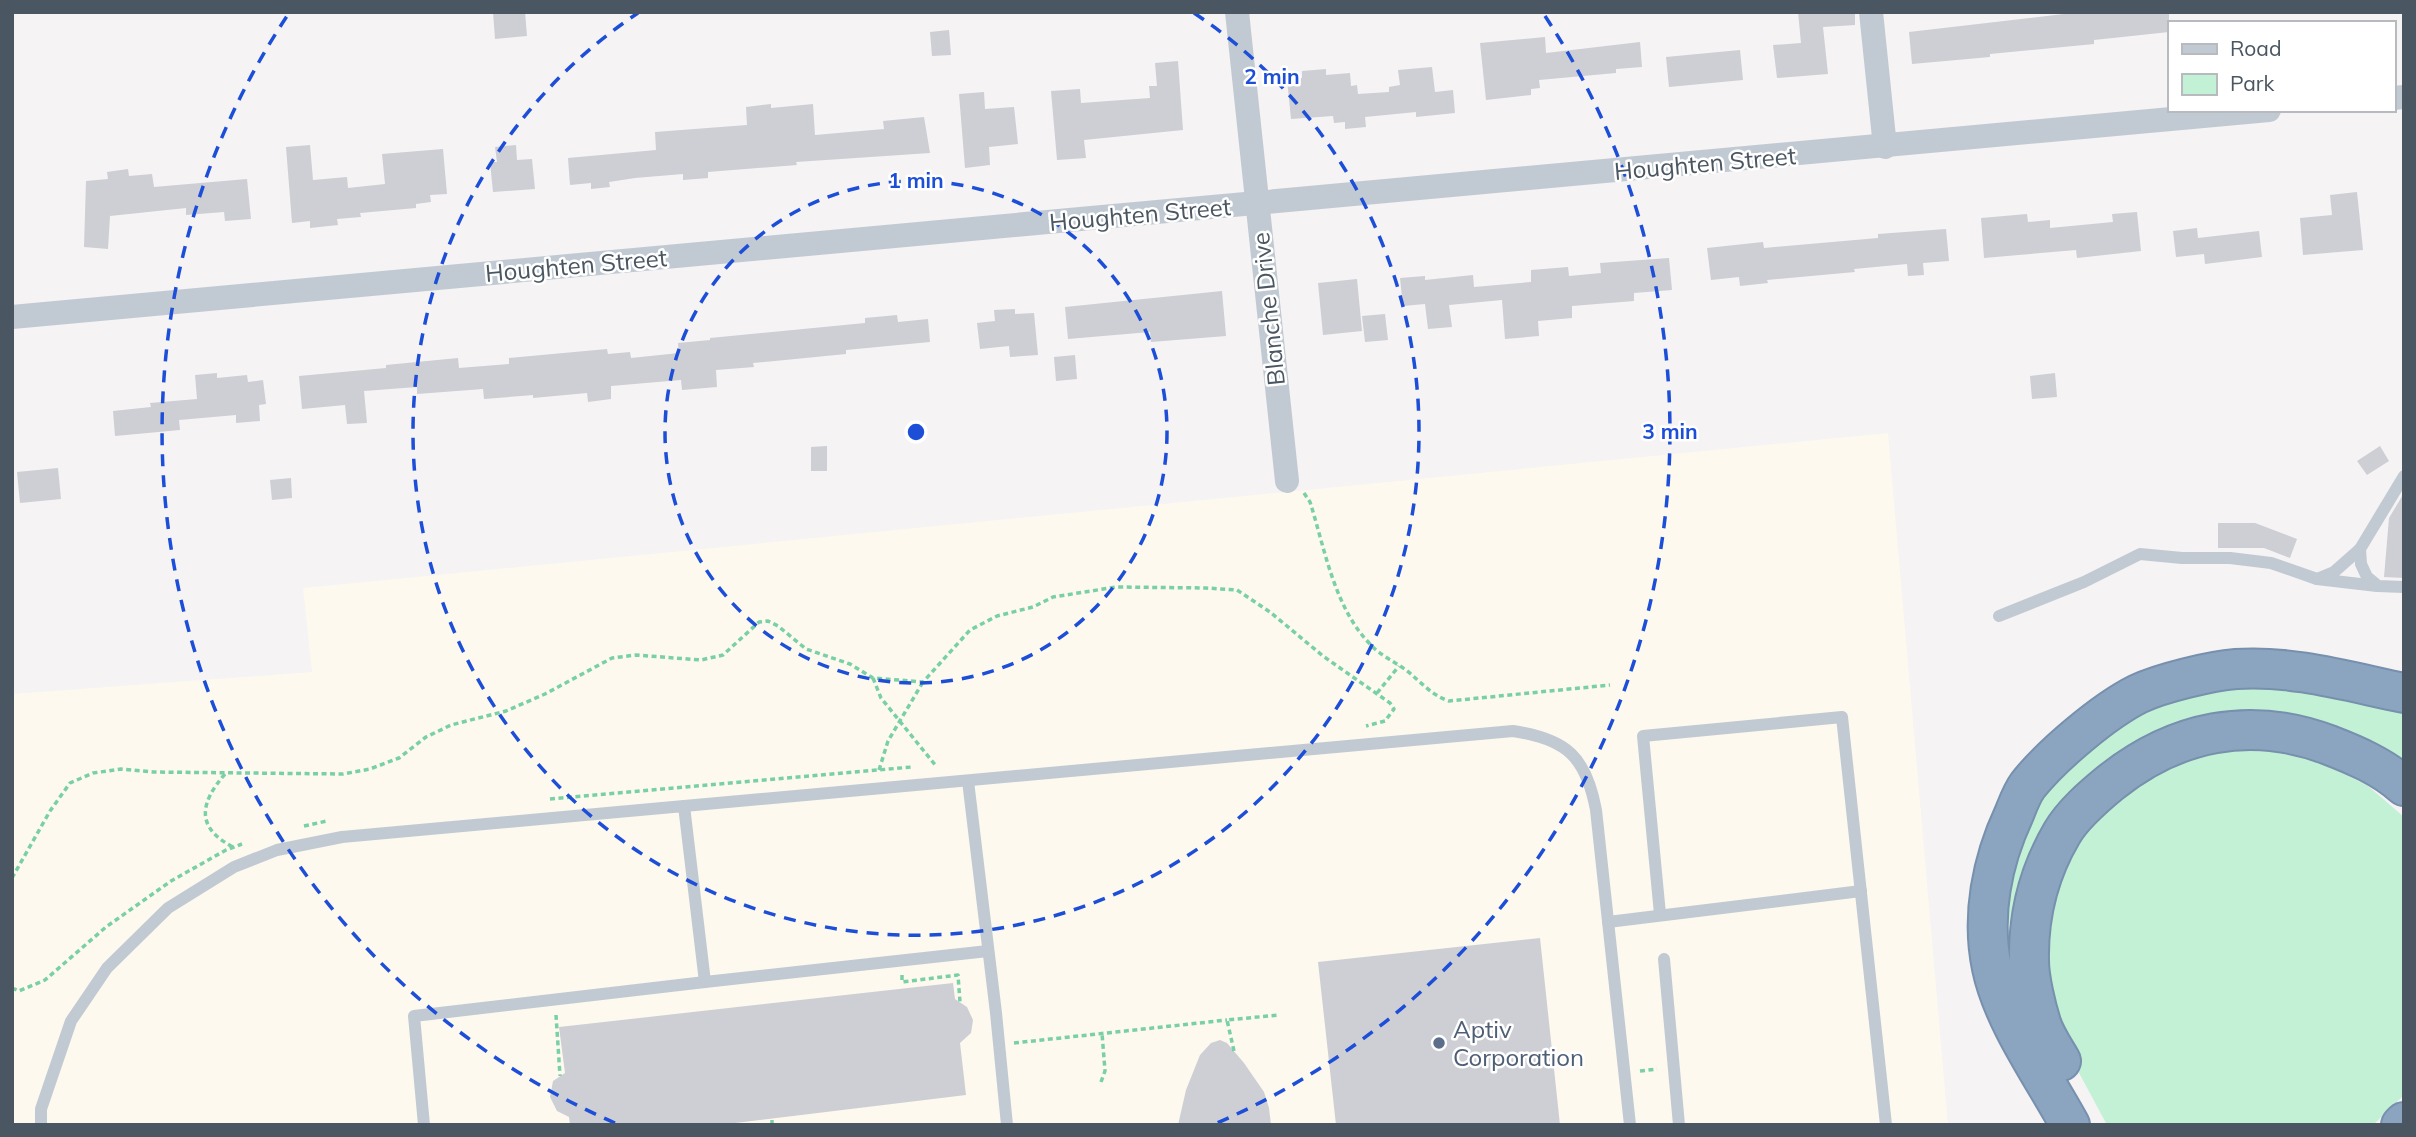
<svg xmlns="http://www.w3.org/2000/svg" width="2416" height="1137" viewBox="0 0 2416 1137" font-family="Mulish,sans-serif">
<style>
.commercial{fill:#fdf9ef}
.green{fill:#c3f1d5}
.building{fill:#cdcfd5}
.lines{fill:none;stroke-linecap:round;stroke-linejoin:round}
.motorway-casing{stroke:#7690ad;stroke-width:42}
.path{stroke:#7ad0a6;stroke-width:3.5;stroke-dasharray:5 3.5;stroke-linecap:butt}
.service{stroke:#c1cad2;stroke-width:12}
.minor{stroke:#c1cad2;stroke-width:24}
.motorway{stroke:#8ba5c1;stroke-width:38}
.ring{fill:none;stroke:#1d4ed8;stroke-width:3.5;stroke-dasharray:12 9}
.service-dot{fill:#5c6f8a;stroke:#fff;stroke-width:2.5}
.labels{text-anchor:middle;dominant-baseline:central;stroke-width:5;stroke-linejoin:round;paint-order:stroke}
.street-label{font-size:24px;fill:#4a5661;stroke:#fff}
.service-label{font-size:24px;fill:#4e5e75;stroke:#fff;text-anchor:start}
.centre{fill:#1d4ed8;stroke:#fff;stroke-width:3.5}
.ring-label{font-size:21px;text-anchor:middle;font-weight:bold;fill:#1d4ed8;stroke:#fff;stroke-width:5;stroke-linejoin:round;paint-order:stroke}
</style>
<rect width="100%" height="100%" fill="#f5f3f3"/>
<polygon class="commercial" points="1888,433 1948,1125 12,1125 12,694 312,672 303,588"/>
<g class="green">
<polygon points="2227,685 2279,685 2404,710 2404,768 2340,732 2117,755 2018,924 2004,923 2008,886 2023,828 2055,778 2097,738 2172,695"/>
<polygon points="2227,750 2282,752 2327,765 2368,786 2404,817 2404,1095 2373,1125 2107,1125 2055,1028 2044,986 2044,918 2062,865 2095,816 2137,781 2185,759"/>
</g>
<g class="building">
<polygon points="493,12 525,12 527,36 495,39"/>
<polygon points="1798,12 1855,12 1855,25 1823,27 1828,74 1777,78 1773,45 1801,43"/>
<polygon points="2081,12 2169,12 2169,32 2094,40 2094,44 1990,54 1990,57 1912,64 1909,32"/>
<polygon points="949,30 951,55 932,56 930,32"/>
<polygon points="1545,37 1546,53 1640,42 1642,67 1616,69 1616,73 1539,80 1540,88 1531,89 1531,95 1486,100 1480,43"/>
<polygon points="1740,50 1743,80 1669,87 1666,57"/>
<polygon points="1178,61 1183,130 1084,140 1086,158 1057,160 1051,91 1080,89 1081,103 1150,98 1149,86 1157,86 1155,63"/>
<polygon points="1432,67 1435,92 1453,90 1455,113 1416,117 1416,112 1365,117 1366,127 1345,129 1345,122 1334,123 1333,116 1291,119 1287,79 1302,78 1302,71 1326,69 1326,75 1350,73 1351,86 1357,85 1358,94 1389,92 1389,87 1400,85 1398,70"/>
<polygon points="984,92 985,109 1014,107 1018,144 989,147 990,165 965,168 959,94"/>
<polygon points="771,104 771,108 813,104 815,135 884,129 883,121 924,117 930,153 796,162 797,165 708,172 708,178 683,180 683,174 635,178 609,182 610,187 591,189 591,183 570,185 568,158 656,150 655,132 747,125 746,107"/>
<polygon points="310,145 313,180 347,177 348,188 385,184 382,154 443,149 447,194 430,195 431,202 416,204 416,208 360,213 361,217 337,219 338,225 310,228 310,221 292,223 286,147"/>
<polygon points="516,145 517,160 532,159 535,189 493,192 490,162 497,162 495,147"/>
<polygon points="128,169 129,176 152,174 154,187 247,179 251,219 225,221 224,212 186,215 186,208 110,216 108,249 84,247 86,181 108,179 107,172"/>
<polygon points="2357,192 2363,250 2303,255 2300,218 2332,215 2330,195"/>
<polygon points="2137,212 2141,251 2077,258 2076,250 1984,258 1981,218 2027,214 2028,222 2050,220 2050,228 2113,222 2112,214"/>
<polygon points="2197,228 2198,238 2259,231 2262,257 2205,264 2204,254 2176,257 2173,231"/>
<polygon points="1946,229 1949,261 1923,263 1924,275 1908,276 1907,264 1854,269 1855,272 1767,280 1768,283 1740,286 1739,277 1711,280 1707,248 1763,242 1764,248 1878,238 1878,234"/>
<polygon points="1669,258 1672,290 1634,293 1634,301 1572,306 1572,318 1538,321 1539,336 1505,339 1502,300 1449,305 1452,327 1428,329 1425,304 1403,306 1400,278 1425,276 1425,280 1473,275 1474,287 1531,282 1531,270 1568,267 1569,276 1601,273 1600,263"/>
<polygon points="1357,279 1362,331 1323,335 1318,283"/>
<polygon points="1222,291 1226,336 1151,342 1150,332 1068,339 1065,307"/>
<polygon points="1015,309 1015,314 1034,313 1038,355 1010,357 1009,346 980,349 977,323 995,321 994,310"/>
<polygon points="1385,314 1388,340 1365,342 1362,316"/>
<polygon points="897,315 898,322 928,319 930,342 846,350 846,354 753,363 754,367 716,370 717,387 682,390 681,380 611,386 611,399 588,402 587,393 533,398 533,395 484,399 483,389 417,394 417,387 364,391 367,423 347,424 345,405 302,409 299,376 386,368 386,365 458,358 459,368 509,364 509,358 607,349 608,354 630,352 631,358 679,353 678,343 710,340 710,338 865,323 865,318"/>
<polygon points="1075,355 1077,379 1056,381 1054,357"/>
<polygon points="217,373 217,378 247,375 248,382 263,380 266,404 259,405 260,421 236,423 236,415 179,420 180,430 115,436 113,411 151,407 150,403 197,399 195,375"/>
<polygon points="2055,373 2057,397 2032,399 2030,376"/>
<polygon points="827,446 827,471 811,471 811,447"/>
<polygon points="2380,446 2389,461 2367,475 2357,461"/>
<polygon points="58,468 61,499 20,503 17,472"/>
<polygon points="291,478 292,498 272,500 270,480"/>
<polygon points="2404,493 2404,578 2384,577 2389,518"/>
<polygon points="2218,523 2255,523 2297,539 2290,558 2264,548 2218,548"/>
<polygon points="1540,938 1560,1125 1336,1125 1318,962"/>
<polygon points="953,983 955,999 967,1007 973,1020 971,1033 960,1043 966,1095 719,1125 570,1125 569,1117 557,1111 550,1097 553,1081 565,1073 559,1027"/>
<polygon points="1220,1040 1227,1043 1244,1063 1264,1092 1269,1108 1271,1125 1178,1125 1186,1090 1200,1055 1211,1043"/>
</g>
<g class="lines">
<defs>
<g id="motorway">
<path d="M2061,1061C2054,1049 2045,1036 2041,1023C2036,1007 2029,978 2029,961C2028,916 2039,872 2062,833C2073,814 2093,797 2110,783C2175,731 2250,715 2329,745C2355,755 2383,767 2404,786"/>
<path d="M2070,1125C2044,1077 2003,1021 1992,968C1981,916 1992,861 2014,814C2018,804 2022,793 2028,785C2052,755 2104,711 2138,694C2161,683 2211,671 2236,669C2292,665 2350,682 2404,693"/>
<polyline points="2401,1125 2404,1122"/>
</g>
</defs>
<use href="#motorway" class="motorway-casing"/>
<g class="path">
<path d="M1304,493L1310,502C1325,549 1334,608 1371,645C1380,655 1395,662 1406,670C1421,682 1431,695 1449,701L1610,685"/>
<polyline points="873,678 881,698 936,766"/>
<polyline points="1377,693 1399,666"/>
<polyline points="879,770 888,741 923,682"/>
<path d="M225,774C200,803 195,827 233,847"/>
<polyline points="550,799 912,767"/>
<polyline points="304,826 327,821"/>
<polyline points="12,878 50,811 70,783 93,773 121,769 153,772 343,774 370,769 399,758 426,737 451,725 506,711 545,694 612,658 636,655 701,660 723,655 759,622 768,621 778,626 806,649 850,664 873,678 923,682 970,630 997,616 1033,607 1053,597 1116,587 1206,588 1237,590 1270,612 1323,656 1390,703 1394,709 1385,721 1366,726"/>
<polyline points="902,975 902,982 958,975 960,1002"/>
<polyline points="12,988 19,991 45,980 106,927 171,881 226,850 242,844"/>
<polyline points="556,1015 560,1076"/>
<polyline points="1014,1043 1227,1020"/>
<polyline points="1234,1051 1227,1020 1279,1015"/>
<polyline points="1640,1071 1657,1069"/>
<polyline points="1101,1082 1105,1071 1102,1033"/>
<polyline points="772,1120 772,1125"/>
</g>
<g class="service">
<polyline points="2404,476 2360,549 2361,564 2367,577 2378,586 2404,587"/>
<polyline points="2360,549 2334,572 2317,579 2377,586"/>
<polyline points="1999,616 2084,582 2140,554 2182,558 2230,558 2271,563 2317,579"/>
<polyline points="968,781 996,1013 1007,1125"/>
<path d="M684,806L1513,731C1567,739 1586,757 1596,810L1630,1125"/>
<polyline points="1660,914 1643,736 1842,717 1886,1125"/>
<polyline points="1608,922 1861,891"/>
<polyline points="1664,959 1679,1125"/>
<polyline points="705,982 988,951"/>
<polyline points="41,1125 41,1109 71,1021 107,968 168,908 234,867 277,850 342,837 684,806 705,982 414,1016 424,1125"/>
</g>
<g class="minor">
<polyline points="1237,12 1287,481"/>
<polyline points="1871,12 1885,147"/>
<polyline points="2393,98 2404,97"/>
<polyline points="12,317 2269,110"/>
</g>
<use href="#motorway" class="motorway"/>
</g>
<g class="ring">
<circle cx="916" cy="432" r="251"/>
<path d="M1194 13A503 503 0 1 1 638 13"/>
<path d="M615 1123A754 754 0 0 1 287 16M1545 16A754 754 0 0 1 1217 1123"/>
</g>
<circle class="service-dot" cx="1439" cy="1043" r="7"/>
<g class="labels">
<g class="street-label">
<text transform="translate(1705 163) rotate(-5)">Houghten Street</text>
<text transform="translate(1140 214) rotate(-5)">Houghten Street</text>
<text transform="translate(576 265) rotate(-5)">Houghten Street</text>
<text transform="translate(1268 309) rotate(-96)">Blanche Drive</text>
</g>
<g class="service-label">
<text x="1453" y="1029">Aptiv<tspan x="1453" dy="28">Corporation</tspan></text>
</g>
</g>
<circle cx="916" cy="432" r="10" class="centre"/>
<g class="ring-label">
<text x="1272" y="84">2 min</text>
<text x="916" y="188">1 min</text>
<text x="1670" y="439">3 min</text>
</g>
<rect width="2416" height="1137" fill="none" stroke="#4a5661" stroke-width="28"/>
<rect x="2168" y="21" width="228" height="91" fill="#ffffff" stroke="#b7bbc0" stroke-width="2"/>
<rect x="2182" y="44" width="35" height="10" fill="#c1cad2" stroke="#b7bbc0" stroke-width="2"/>
<text x="2230" y="56" font-size="21" fill="#4a5661">Road</text>
<rect x="2182" y="74" width="35" height="21" fill="#c3f1d5" stroke="#b7bbc0" stroke-width="2"/>
<text x="2230" y="91" font-size="21" fill="#4a5661">Park</text>
</svg>
